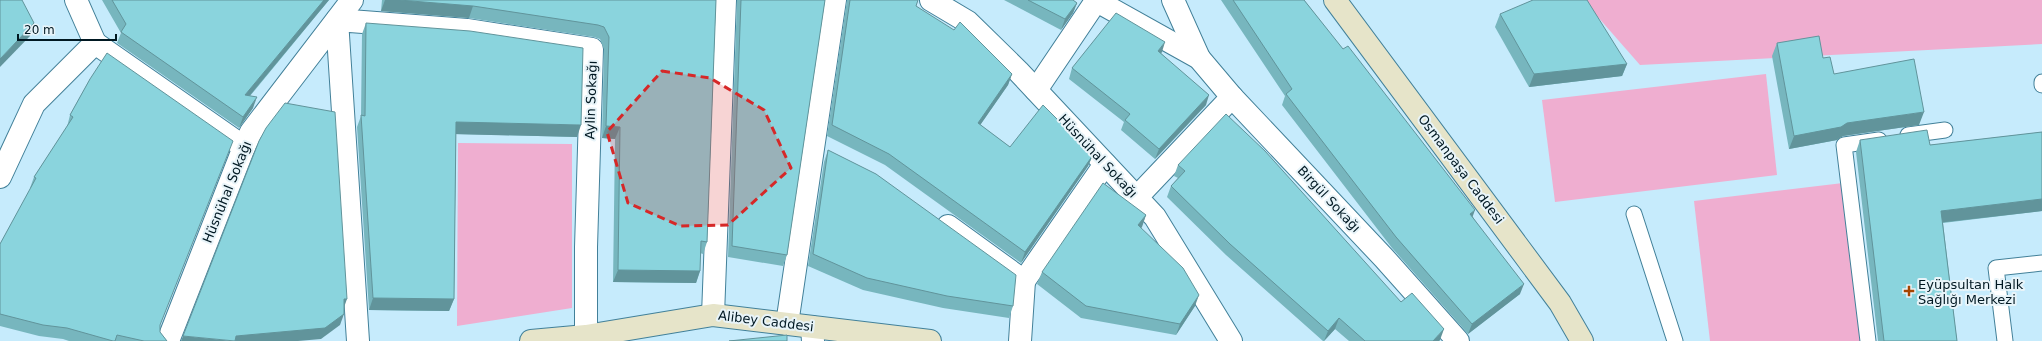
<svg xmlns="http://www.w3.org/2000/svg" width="2042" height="341" viewBox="0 0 2042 341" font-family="'DejaVu Sans',sans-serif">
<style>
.green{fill:#efaed0}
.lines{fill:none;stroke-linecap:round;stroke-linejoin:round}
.lane-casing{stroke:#428099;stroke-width:17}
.street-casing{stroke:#428099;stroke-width:24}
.secondary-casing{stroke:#428099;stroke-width:24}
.lane{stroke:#fff;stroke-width:15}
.street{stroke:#fff;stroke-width:22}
.secondary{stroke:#e6e4c9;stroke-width:22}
.wall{fill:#77b6be}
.shaded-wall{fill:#61949b}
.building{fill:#8ad4dd;stroke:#61949b}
.marked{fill:#d62828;fill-opacity:0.2;stroke:#d62828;stroke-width:3;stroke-dasharray:8 5;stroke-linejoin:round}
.poi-dot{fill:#a64500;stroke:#e8f4f9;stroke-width:1.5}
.labels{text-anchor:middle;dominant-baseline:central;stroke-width:4;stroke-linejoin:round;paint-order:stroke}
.street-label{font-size:13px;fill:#001822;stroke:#e8f4f9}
.poi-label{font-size:13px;fill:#001822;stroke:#e8f4f9;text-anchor:start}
</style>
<rect width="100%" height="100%" fill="#c6ebfc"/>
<g class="green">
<polygon points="1583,0 2042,0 2042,44 1640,65"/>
<polygon points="1766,74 1777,175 1555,202 1542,100"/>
<polygon points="458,143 572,144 572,308 457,326"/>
<polygon points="1843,183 1861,341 1710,341 1694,201"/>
</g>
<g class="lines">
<defs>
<g id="lane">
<polyline points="2042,82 2042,85"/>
<polyline points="1908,135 1945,130"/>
<polyline points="1634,214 1675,341"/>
<polyline points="1868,341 1844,145 1879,140"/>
<polyline points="2005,341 1996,268 2042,263"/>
</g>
<g id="street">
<polyline points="931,0 968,22 1018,71 1155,217 1231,341"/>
<polyline points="1095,0 1199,58 1232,97 1384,258 1458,341"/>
<polyline points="1173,0 1199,58"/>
<polyline points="95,43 244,147"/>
<polyline points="1036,90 1096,1"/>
<polyline points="0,177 34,104 95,43 76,0"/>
<polyline points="1137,197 1232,97"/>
<polyline points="948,226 1024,281 1020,341"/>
<polyline points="1024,281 1105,164"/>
<polyline points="713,315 725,0"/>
<polyline points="787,324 835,0"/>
<polyline points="812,327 813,341"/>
<polyline points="168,341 244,147 251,132 352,0"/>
<polyline points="358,341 337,20 467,30 592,49 586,247 586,336"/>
</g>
<g id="secondary">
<polyline points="1335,0 1560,303 1582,341"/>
<polyline points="531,341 586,336 713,315 930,341"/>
</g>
</defs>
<use href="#lane" class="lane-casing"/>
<use href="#street" class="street-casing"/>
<use href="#secondary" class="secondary-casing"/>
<use href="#lane" class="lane"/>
<use href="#street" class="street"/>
<use href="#secondary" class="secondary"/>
</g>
<g class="wall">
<polygon points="102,0 329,0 250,96 253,108 239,128 117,43 121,33"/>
<polygon points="382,0 716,0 707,242 703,254 700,253 700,271 696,283 613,282 615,139 602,138 604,49 600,39 594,37 469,18 381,11"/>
<polygon points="737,0 825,0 787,255 783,266 728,257"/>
<polygon points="847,0 918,0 916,6 1012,74 1008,85 980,125 1010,147 1093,155 1088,166 1021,263 885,165 827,136"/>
<polygon points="1004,0 1073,0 1077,3 1073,13 1061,30"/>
<polygon points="1221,0 1304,0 1473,217 1520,294 1468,334 1392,248 1282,105 1285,96"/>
<polygon points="1500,14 1627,64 1622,76 1529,87 1495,27"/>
<polygon points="366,23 577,137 456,134 454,299 449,311 369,310 357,127 361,116 362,34"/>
<polygon points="1777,43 1823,58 1834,74 1919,125 1843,136 1837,140 1789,149 1772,56"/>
<polygon points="1162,52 1161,53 1206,105 1155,159 1121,130 1124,122 1069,79 1072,68"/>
<polygon points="90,79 160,326 160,332 167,341 69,341 63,339 39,336 0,326 0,244 31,188 30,188 34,177 67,127 70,115"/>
<polygon points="2042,132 2042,211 1943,223 1957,341 1878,341 1856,152 1860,140 1930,145"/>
<polygon points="828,150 1013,306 1009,318 943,308 863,290 808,266 824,162"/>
<polygon points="1178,165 1401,302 1440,340 1439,341 1349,341 1335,329 1324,341 1323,341 1226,255 1167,197 1171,186 1178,178 1174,176"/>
<polygon points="1146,215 1141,228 1195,306 1176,335 1081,318 1037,284 1042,272"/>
</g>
<g class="shaded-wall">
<polygon points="324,0 329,0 241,106 245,95"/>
<polygon points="385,0 399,0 473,6 469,18 381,11"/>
<polygon points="1077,3 1073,13 1061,30 1065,19"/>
<polygon points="34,23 30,36 0,67 0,59"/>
<polygon points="1165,42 1162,52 1154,61 1158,51"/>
<polygon points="1627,64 1622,76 1529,87 1534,74"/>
<polygon points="1012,74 1008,85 974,134 978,123"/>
<polygon points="1209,95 1206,105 1155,159 1159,149"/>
<polygon points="257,97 253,108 239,128 243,117"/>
<polygon points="1924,112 1919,125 1843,136 1837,140 1789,149 1794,136 1847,123"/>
<polygon points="456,122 581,125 577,137 452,134"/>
<polygon points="606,126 620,127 615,139 602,138"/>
<polygon points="1093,155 1088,166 1021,263 1025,252"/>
<polygon points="2042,199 2042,211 1937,223 1941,211"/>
<polygon points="1475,210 1471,221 1470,214"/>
<polygon points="1146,215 1142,227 1134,237 1138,225"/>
<polygon points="618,270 700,271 696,283 613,282"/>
<polygon points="1524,284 1520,294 1468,334 1472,324"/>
<polygon points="1199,295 1195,306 1176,335 1180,324"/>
<polygon points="373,298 454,299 449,311 369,310"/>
<polygon points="344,299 347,299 343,310"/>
<polygon points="344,314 340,325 321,339 298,341 234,341 236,336"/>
<polygon points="1339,318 1335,329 1324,341 1328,331"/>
<polygon points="1444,329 1440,340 1439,341 1433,341"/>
<polygon points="183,336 233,341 181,341"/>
</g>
<g class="building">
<polygon points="0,0 22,0 34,23 0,59"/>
<polygon points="112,0 324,0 245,95 257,97 243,117 121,32 126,24"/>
<polygon points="399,0 716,0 707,242 701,241 700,271 618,270 620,127 606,126 609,37 604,27 598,25 473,6"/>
<polygon points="741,0 825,0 787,255 732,246"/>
<polygon points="850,0 918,0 916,6 954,30 960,22 1012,74 978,123 1010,147 1043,105 1093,155 1025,252 889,154 832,125"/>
<polygon points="1028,0 1073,0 1077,3 1065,19"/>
<polygon points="1233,0 1304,0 1343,49 1348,46 1475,210 1470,214 1524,284 1472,324 1396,237 1286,94 1292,89"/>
<polygon points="1533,0 1587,0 1627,64 1534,74 1500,14"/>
<polygon points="1116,13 1165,42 1158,51 1209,95 1159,149 1125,120 1130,114 1072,68"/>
<polygon points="366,23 470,31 583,48 581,125 456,122 454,299 373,298 361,115 365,116"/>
<polygon points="1819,36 1823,58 1830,57 1834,74 1914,59 1924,112 1847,123 1841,127 1794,136 1777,43"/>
<polygon points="107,53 233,141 160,325 160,332 167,341 144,341 117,335 115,341 113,341 67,328 43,325 0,314 0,244 36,178 34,177 73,117 70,115 90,79"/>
<polygon points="285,103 335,112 347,299 344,299 344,314 325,328 236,336 235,341 183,336 259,141 266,128"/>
<polygon points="1226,114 1265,151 1401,302 1412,293 1444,329 1433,341 1365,341 1339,318 1328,331 1230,244 1171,186 1185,171 1178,165"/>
<polygon points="1927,130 1930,145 2042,132 2042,199 1941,211 1957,341 1884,341 1860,140"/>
<polygon points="828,150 876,174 1016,275 1013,306 947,296 867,278 813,254"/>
<polygon points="1103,183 1146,215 1138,225 1183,268 1199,295 1180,324 1086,306 1042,272"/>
<polygon points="787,335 787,341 729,341"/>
</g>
<path class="marked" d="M662,71L710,78L764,110L791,168L728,225L680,226L628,203L607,132Z"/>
<path class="poi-dot" d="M1907 285h4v4h4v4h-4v4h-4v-4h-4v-4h4z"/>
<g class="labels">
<g class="street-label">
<text transform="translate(591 100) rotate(-88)">Aylin Sokağı</text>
<text transform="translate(1098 156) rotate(47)">Hüsnühal Sokağı</text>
<text transform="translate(1461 169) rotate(53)">Osmanpaşa Caddesi</text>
<text transform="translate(227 192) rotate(-68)">Hüsnühal Sokağı</text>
<text transform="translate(1329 199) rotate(47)">Birgül Sokağı</text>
<text transform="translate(766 321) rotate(7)">Alibey Caddesi</text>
</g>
<g class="poi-label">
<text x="1918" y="284">Eyüpsultan Halk<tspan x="1918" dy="15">Sağlığı Merkezi</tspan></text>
</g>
</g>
<path d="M18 34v6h98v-6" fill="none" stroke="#001822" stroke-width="2"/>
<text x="24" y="34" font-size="12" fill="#001822" stroke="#e8f4f9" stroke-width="3" paint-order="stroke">20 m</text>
</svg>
